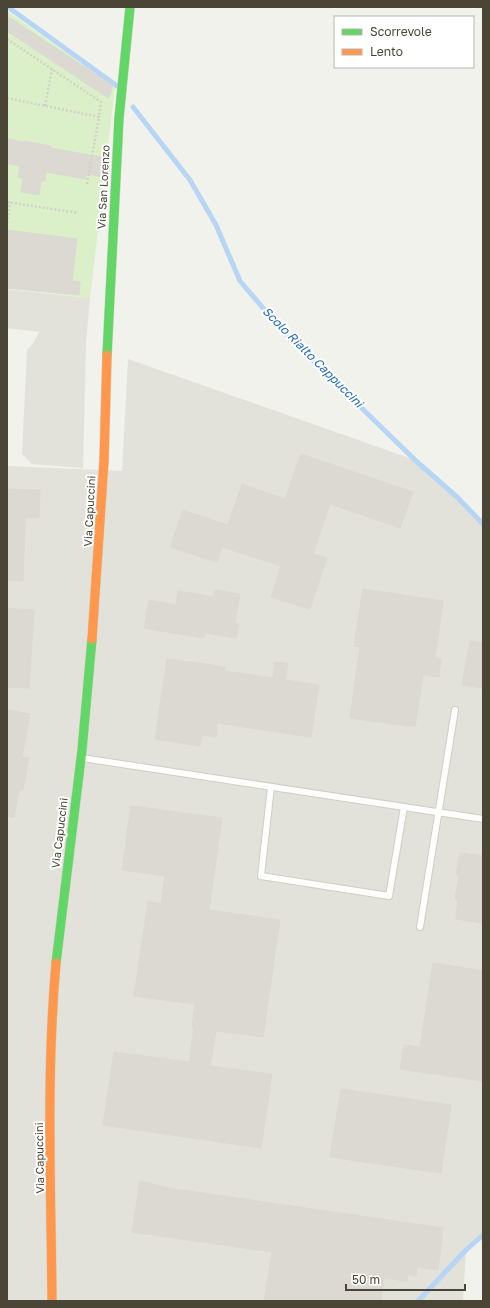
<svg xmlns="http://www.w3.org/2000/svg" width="490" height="1308" viewBox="0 0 490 1308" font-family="'Golos Text',sans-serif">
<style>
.industrial{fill:#e2e1da}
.green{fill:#dbf0c9}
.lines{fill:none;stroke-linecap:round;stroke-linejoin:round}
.stream{stroke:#b7d5f5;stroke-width:5}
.building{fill:#dbd9d2;stroke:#dbd9d1}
.lane-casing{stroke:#cfcec7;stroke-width:8}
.fast-casing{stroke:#d3d0c2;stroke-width:10}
.slow-casing{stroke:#d3d0c2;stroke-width:10}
.path{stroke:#d2d2ca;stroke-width:2.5;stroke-dasharray:2 2;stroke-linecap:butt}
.lane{stroke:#fdfdfc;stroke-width:6}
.fast{stroke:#63d668;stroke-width:9}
.slow{stroke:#ff974d;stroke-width:9}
.labels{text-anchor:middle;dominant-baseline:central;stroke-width:4;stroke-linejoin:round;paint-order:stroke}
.street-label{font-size:11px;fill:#4b4536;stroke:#fff}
.water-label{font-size:12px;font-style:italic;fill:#216ac5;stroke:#fff}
</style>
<rect width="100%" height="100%" fill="#f2f2ec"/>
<g class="industrial">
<polygon points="7,289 90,298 86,343 83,468 32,464 22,454 27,350 34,342 39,332 7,328"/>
<polygon points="128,359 415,460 457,497 483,524 483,1235 466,1250 463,1301 7,1301 7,466 122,471"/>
</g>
<polygon class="green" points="7,11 115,87 90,298 7,288"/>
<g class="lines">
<g class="stream">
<polyline points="8,7 117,86"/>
<polyline points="133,107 190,180 216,225 240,281 280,328 341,388 415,460 457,497 483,524"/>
<polyline points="418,1301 466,1250 483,1235"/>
</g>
</g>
<g class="building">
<polygon points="7,16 112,85 111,93 108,98 7,31"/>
<polygon points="7,139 24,142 24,141 51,146 51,148 106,158 104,174 101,173 101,176 86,174 85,179 46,172 45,181 41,181 39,195 21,192 23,178 18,177 20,166 7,163"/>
<polygon points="7,230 77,239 72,281 80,282 79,295 7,288"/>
<polygon points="301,454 413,492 400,528 330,504 313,554 327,558 310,609 271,597 281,566 222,547 217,562 170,547 183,510 228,525 242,484 285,499"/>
<polygon points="7,489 40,490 39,518 25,518 23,581 7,580"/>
<polygon points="363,589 443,601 435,658 441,659 439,677 423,675 415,727 350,718 360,647 354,646"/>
<polygon points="215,590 240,594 235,623 239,624 236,638 205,633 204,638 144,628 149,600 176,605 178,591 214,597"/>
<polygon points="7,608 34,610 29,688 7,687"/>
<polygon points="470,641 483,643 483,688 462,685"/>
<polygon points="167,659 212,665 225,668 225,671 273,678 275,662 288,664 285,680 319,685 311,737 217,723 216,737 202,735 200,746 155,739"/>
<polygon points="7,710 30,714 22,757 29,758 23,790 19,789 14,817 7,816"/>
<polygon points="131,806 222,818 209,910 280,920 263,1037 216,1031 210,1066 272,1074 261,1148 103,1125 114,1052 189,1062 194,1027 192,1027 195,1004 134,996 148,902 161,904 165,876 122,870"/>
<polygon points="460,853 483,856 483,923 456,919 458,900 455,899 459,875 456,875"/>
<polygon points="433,963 483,971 483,1081 400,1069 404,1045 420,1047"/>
<polygon points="341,1089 451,1105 441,1173 330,1157"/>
<polygon points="140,1181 168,1188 443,1228 438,1270 417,1267 416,1276 408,1274 407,1281 384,1278 381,1301 264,1301 272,1252 132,1232"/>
</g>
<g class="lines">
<defs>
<g id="lane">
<polyline points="82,758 483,819"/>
<polyline points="271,787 261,876 389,896 404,807"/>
<polyline points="420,927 455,710"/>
</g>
<g id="fast">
<polyline points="107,355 119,118 130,7"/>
<polyline points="56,963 82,750 92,639"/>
</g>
<g id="slow">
<polyline points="92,639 104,461 107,355"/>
<path d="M52,1301C51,1188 46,1075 56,963"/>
</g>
</defs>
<use href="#lane" class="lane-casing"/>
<use href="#fast" class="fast-casing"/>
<use href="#slow" class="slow-casing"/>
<g class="path">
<polyline points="7,39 101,102 99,117"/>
<polyline points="7,98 99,117 87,184"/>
<polyline points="45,106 52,69"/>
<polyline points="7,202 78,213"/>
<polyline points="7,223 10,202"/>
</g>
<use href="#lane" class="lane"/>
<use href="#fast" class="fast"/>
<use href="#slow" class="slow"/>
</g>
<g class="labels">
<g class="street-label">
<text transform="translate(103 187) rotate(-87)">Via San Lorenzo</text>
<text transform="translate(89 511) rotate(-87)">Via Capuccini</text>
<text transform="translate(59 833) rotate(-83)">Via Capuccini</text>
<text transform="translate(39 1158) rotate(-91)">Via Capuccini</text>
</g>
<g class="water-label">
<text transform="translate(313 357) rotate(45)">Scolo Rialto Cappuccini</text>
</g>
</g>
<rect width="490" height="1308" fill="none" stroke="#4b4536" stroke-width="16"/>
<rect x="334" y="16" width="140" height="52" fill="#ffffff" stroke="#b7b5af"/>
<rect x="342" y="29" width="20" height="6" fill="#63d668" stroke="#b7b5af"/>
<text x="370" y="36" font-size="12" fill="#4b4536">Scorrevole</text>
<rect x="342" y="49" width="20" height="6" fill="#ff974d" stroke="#b7b5af"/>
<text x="370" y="56" font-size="12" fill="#4b4536">Lento</text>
<path d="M346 1284v6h119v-6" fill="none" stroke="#4b4536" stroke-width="2"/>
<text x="352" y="1284" font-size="12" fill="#4b4536" stroke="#ffffff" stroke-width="3" paint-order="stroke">50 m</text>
</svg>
